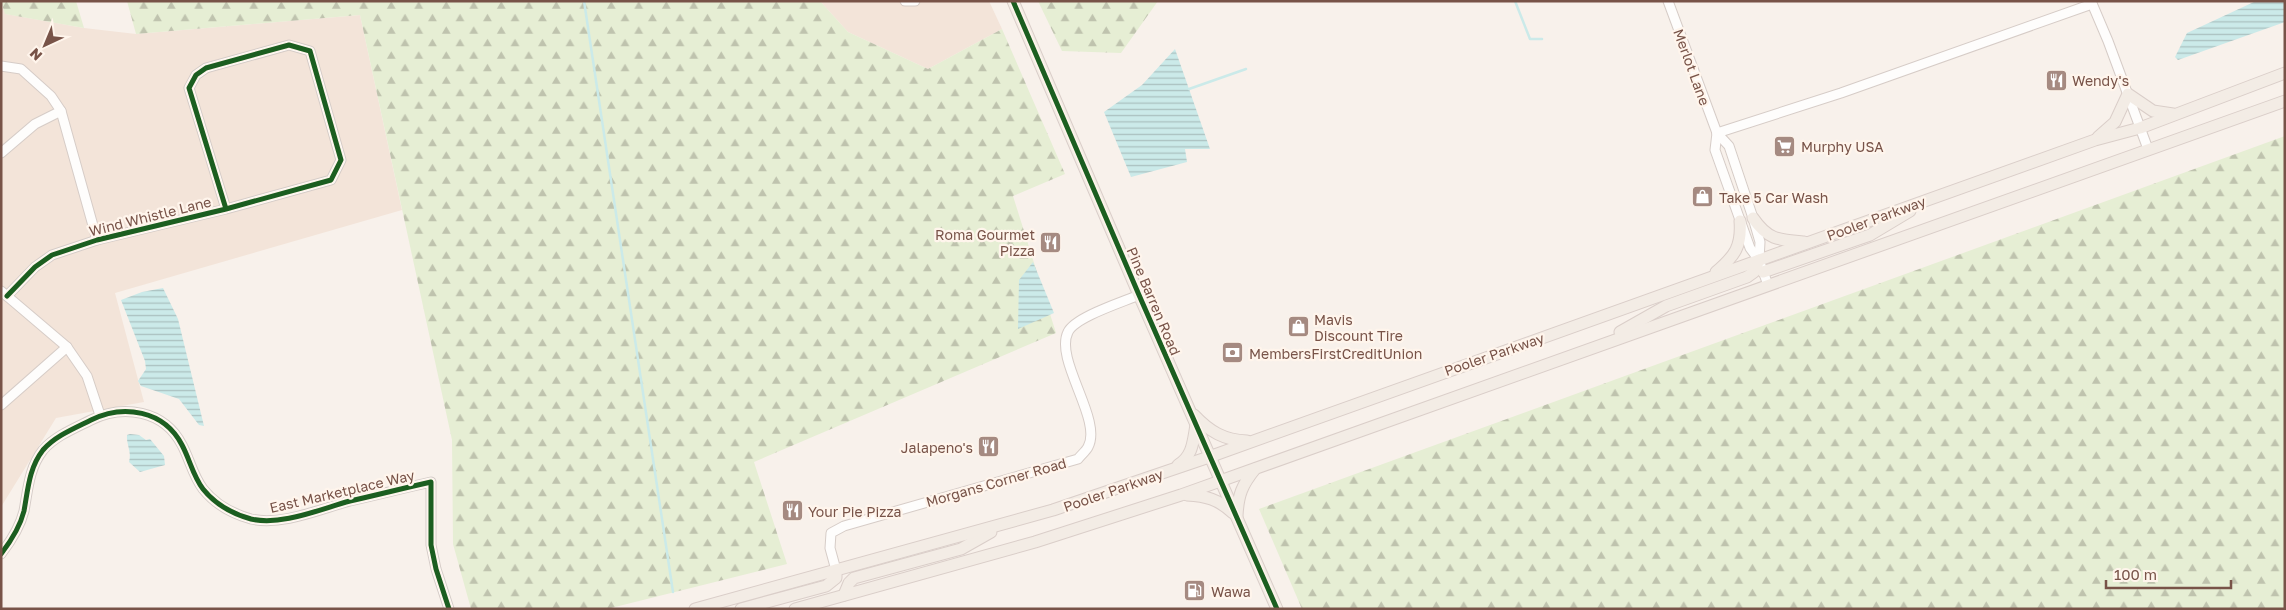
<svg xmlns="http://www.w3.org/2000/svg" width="2286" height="610" viewBox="0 0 2286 610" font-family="'Golos Text',sans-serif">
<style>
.residential{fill:#f3e4d9}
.forest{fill:url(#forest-firs)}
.water{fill:url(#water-rules)}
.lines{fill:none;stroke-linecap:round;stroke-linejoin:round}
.stream{stroke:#cbeae9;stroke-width:2.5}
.minor-casing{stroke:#d6ccc7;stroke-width:11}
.major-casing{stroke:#dacec9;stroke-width:13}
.minor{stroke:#fefdfc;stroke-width:9}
.major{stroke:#f3ece5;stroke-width:11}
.cycleway-casing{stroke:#fff5ec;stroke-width:8}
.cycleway{stroke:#1b5e20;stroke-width:5}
.labels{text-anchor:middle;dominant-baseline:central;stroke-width:4.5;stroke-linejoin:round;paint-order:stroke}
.street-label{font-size:14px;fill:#785348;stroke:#fff5ec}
.poi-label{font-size:14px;fill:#785348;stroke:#fff5ec;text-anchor:start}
</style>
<defs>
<pattern id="forest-firs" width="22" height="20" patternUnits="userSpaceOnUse" patternTransform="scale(1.25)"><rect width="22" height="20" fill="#e6eed4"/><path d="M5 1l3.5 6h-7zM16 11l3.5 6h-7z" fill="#bfc3ae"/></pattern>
<pattern id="water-rules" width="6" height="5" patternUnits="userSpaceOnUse" patternTransform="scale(1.25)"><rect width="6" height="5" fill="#cbeae9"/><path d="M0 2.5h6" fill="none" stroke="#aac0bf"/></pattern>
</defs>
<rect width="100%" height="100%" fill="#f8f1eb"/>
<g class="residential">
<polygon points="820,1 989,1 1002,29 928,69 848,32"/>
<polygon points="1,5 6,14 84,28 136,34 360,15 402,210 115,293 144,402 56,418 1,507"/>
</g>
<g class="forest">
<polygon points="1,1 76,1 84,28 5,14"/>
<polygon points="127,1 820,1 848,32 928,69 1002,29 1065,174 1013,196 1056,333 754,462 787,564 607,609 471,609 453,544 452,440 360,15 136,34"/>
<polygon points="1038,1 1158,1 1121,53 1062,51"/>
<polygon points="2285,136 2285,609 1302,609 1259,509"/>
</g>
<g class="water">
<polygon points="2256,1 2285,1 2285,22 2178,60 2175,57 2187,33"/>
<polygon points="1175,49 1210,149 1185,149 1187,162 1131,177 1104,112 1142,85"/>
<polygon points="1033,262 1054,313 1018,329 1019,280"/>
<polygon points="163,288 178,319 204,426 199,425 179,399 141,386 138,381 146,369 145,361 121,300 142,292"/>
<path d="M130,434L139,435L146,440L150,439L164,456L165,465L140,472L129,462C132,452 126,444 127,435Z"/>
</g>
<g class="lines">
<g class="stream">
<polyline points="584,1 673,592"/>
<polyline points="1515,1 1530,39 1542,39"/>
<polyline points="1189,89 1246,69"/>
</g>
<defs>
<g id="minor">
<polyline points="905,1 915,1"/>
<polyline points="1668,1 1717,133 1729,146 1753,218 1760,242 1759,260"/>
<polyline points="2091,1 2108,41 2148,149"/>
<polyline points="1,66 21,69 51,96 61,111 97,240"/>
<polyline points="1717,133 1841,93 2092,4"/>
<polyline points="1717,133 1715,150 1750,248 1759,260 1768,285"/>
<polyline points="1,153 35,124 61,111"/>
<polyline points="1,291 67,347 87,376 100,415"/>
<polyline points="7,296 35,267 52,255 97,240 226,209 331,180 341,160 310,51 289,45 206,68 196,75 189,88 226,209"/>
<polyline points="1,405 67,347"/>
<path d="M1,554C11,541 20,527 24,511C28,489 29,468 43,450C55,436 75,428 91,420C123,404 164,410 182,445C190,460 193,476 203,489C215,504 233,514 251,519C282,526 320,509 350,501C377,495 404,488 431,482V545L436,569L449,609"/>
<path d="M836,570L830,548L831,533L844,526L1078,459C1081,455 1086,451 1088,447C1103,420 1054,360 1068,332C1075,317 1123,302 1139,295"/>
</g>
<g id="major">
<polyline points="1013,1 1139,295 1277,609"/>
<polyline points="2098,137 2115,122 2128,94 2153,111 2173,114"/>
<path d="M1753,218C1768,240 1779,240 1804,242"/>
<path d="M1716,272C1735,256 1742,246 1740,221"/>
<polyline points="1763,272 1870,235 1910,211"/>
<polyline points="1620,332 1666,306 1747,277 1754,272 1759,260"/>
<path d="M1194,415C1210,432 1224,440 1247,441"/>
<path d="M1178,465C1193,456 1193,441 1196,425"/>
<path d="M1187,495C1206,496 1218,499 1233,513"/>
<path d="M1237,516C1238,495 1242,485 1255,469"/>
<polyline points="844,595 849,583 854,578 961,549 991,532"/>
<polyline points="695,609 1053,510 1209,457 2095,140 2140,128 2285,73"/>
<polyline points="741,609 826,586 836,578 836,570"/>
<polyline points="795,609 1035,542 1181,495 2285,101"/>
</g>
</defs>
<use href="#minor" class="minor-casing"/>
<use href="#major" class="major-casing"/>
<use href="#minor" class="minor"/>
<use href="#major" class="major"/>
<defs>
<g id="cycleway">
<polyline points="1013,1 1139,295 1277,609"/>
<polyline points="7,296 35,267 52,255 97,240 226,209 331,180 341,160 310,51 289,45 206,68 196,75 189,88 226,209"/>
<path d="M1,554C11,541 20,527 24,511C28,489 29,468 43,450C55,436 75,428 91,420C123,404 164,410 182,445C190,460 193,476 203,489C215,504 233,514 251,519C282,526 320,509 350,501C377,495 404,488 431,482V545L436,569L449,609"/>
</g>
</defs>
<use href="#cycleway" class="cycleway-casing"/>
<use href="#cycleway" class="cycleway"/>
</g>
<defs>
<symbol id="restaurant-square" viewBox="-11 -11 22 22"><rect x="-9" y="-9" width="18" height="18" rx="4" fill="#a58a81" stroke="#fff5ec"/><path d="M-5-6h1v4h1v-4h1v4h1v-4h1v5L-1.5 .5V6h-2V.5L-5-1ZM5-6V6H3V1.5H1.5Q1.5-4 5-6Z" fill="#fff"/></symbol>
<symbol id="supermarket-square" viewBox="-11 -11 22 22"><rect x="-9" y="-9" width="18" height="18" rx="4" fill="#a58a81" stroke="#fff5ec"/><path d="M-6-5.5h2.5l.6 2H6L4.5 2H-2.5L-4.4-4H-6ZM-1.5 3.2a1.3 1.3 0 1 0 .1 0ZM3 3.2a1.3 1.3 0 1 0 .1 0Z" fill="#fff"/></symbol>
<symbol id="shop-square" viewBox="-11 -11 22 22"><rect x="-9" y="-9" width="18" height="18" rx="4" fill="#a58a81" stroke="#fff5ec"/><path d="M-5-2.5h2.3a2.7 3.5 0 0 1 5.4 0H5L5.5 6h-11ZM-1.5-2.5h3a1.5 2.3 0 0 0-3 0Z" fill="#fff"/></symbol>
<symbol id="bank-square" viewBox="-11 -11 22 22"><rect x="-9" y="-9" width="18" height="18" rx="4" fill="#a58a81" stroke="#fff5ec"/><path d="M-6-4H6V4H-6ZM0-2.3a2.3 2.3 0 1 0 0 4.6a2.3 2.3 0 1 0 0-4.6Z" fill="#fff"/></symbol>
<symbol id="fuel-square" viewBox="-11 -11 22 22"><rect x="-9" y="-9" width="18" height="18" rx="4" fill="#a58a81" stroke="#fff5ec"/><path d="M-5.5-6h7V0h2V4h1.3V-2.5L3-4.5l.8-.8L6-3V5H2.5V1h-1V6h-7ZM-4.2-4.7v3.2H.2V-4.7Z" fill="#fff"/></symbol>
</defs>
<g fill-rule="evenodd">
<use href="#restaurant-square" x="2044" y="68" width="25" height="25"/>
<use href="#supermarket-square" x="1772" y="134" width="25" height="25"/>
<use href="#shop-square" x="1690" y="184" width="25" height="25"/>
<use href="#restaurant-square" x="1038" y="230" width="25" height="25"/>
<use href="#shop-square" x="1286" y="314" width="25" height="25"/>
<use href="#bank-square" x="1220" y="340" width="25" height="25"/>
<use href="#restaurant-square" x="976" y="434" width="25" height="25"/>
<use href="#restaurant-square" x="780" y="498" width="25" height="25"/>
<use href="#fuel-square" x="1182" y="578" width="25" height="25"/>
</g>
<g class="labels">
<g class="street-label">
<text transform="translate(1692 67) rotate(70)">Merlot Lane</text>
<text transform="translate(150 216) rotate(-14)">Wind Whistle Lane</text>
<text transform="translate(1876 218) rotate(-20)">Pooler Parkway</text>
<text transform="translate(1154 301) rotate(67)">Pine Barren Road</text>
<text transform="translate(1494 354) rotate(-19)">Pooler Parkway</text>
<text transform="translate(996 482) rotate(-16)">Morgans Corner Road</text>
<text transform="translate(1113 490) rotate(-19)">Pooler Parkway</text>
<text transform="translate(342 491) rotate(-13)">East Marketplace Way</text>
</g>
<g class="poi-label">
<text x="2072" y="80">Wendy's</text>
<text x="1801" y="146">Murphy USA</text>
<text x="1719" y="197">Take 5 Car Wash</text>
<text x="1035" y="234" text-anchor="end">Roma Gourmet<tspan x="1035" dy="16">Pizza</tspan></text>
<text x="1314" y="319">Mavis<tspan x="1314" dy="16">Discount Tire</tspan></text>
<text x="1249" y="353">MembersFirstCreditUnion</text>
<text x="973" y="447" text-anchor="end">Jalapeno's</text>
<text x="808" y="511">Your Pie Pizza</text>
<text x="1211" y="591">Wawa</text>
</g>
</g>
<rect width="2286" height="610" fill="none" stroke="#785348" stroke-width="5"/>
<g transform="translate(45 45) rotate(224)" stroke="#fff5ec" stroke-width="4" paint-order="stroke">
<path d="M0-4L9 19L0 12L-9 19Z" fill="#785348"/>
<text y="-8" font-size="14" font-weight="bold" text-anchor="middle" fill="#785348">N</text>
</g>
<path d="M2106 580v8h125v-8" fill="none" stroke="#785348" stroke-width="2.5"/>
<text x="2114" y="580" font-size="15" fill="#785348" stroke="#fff5ec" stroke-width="4" paint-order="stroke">100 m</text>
</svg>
